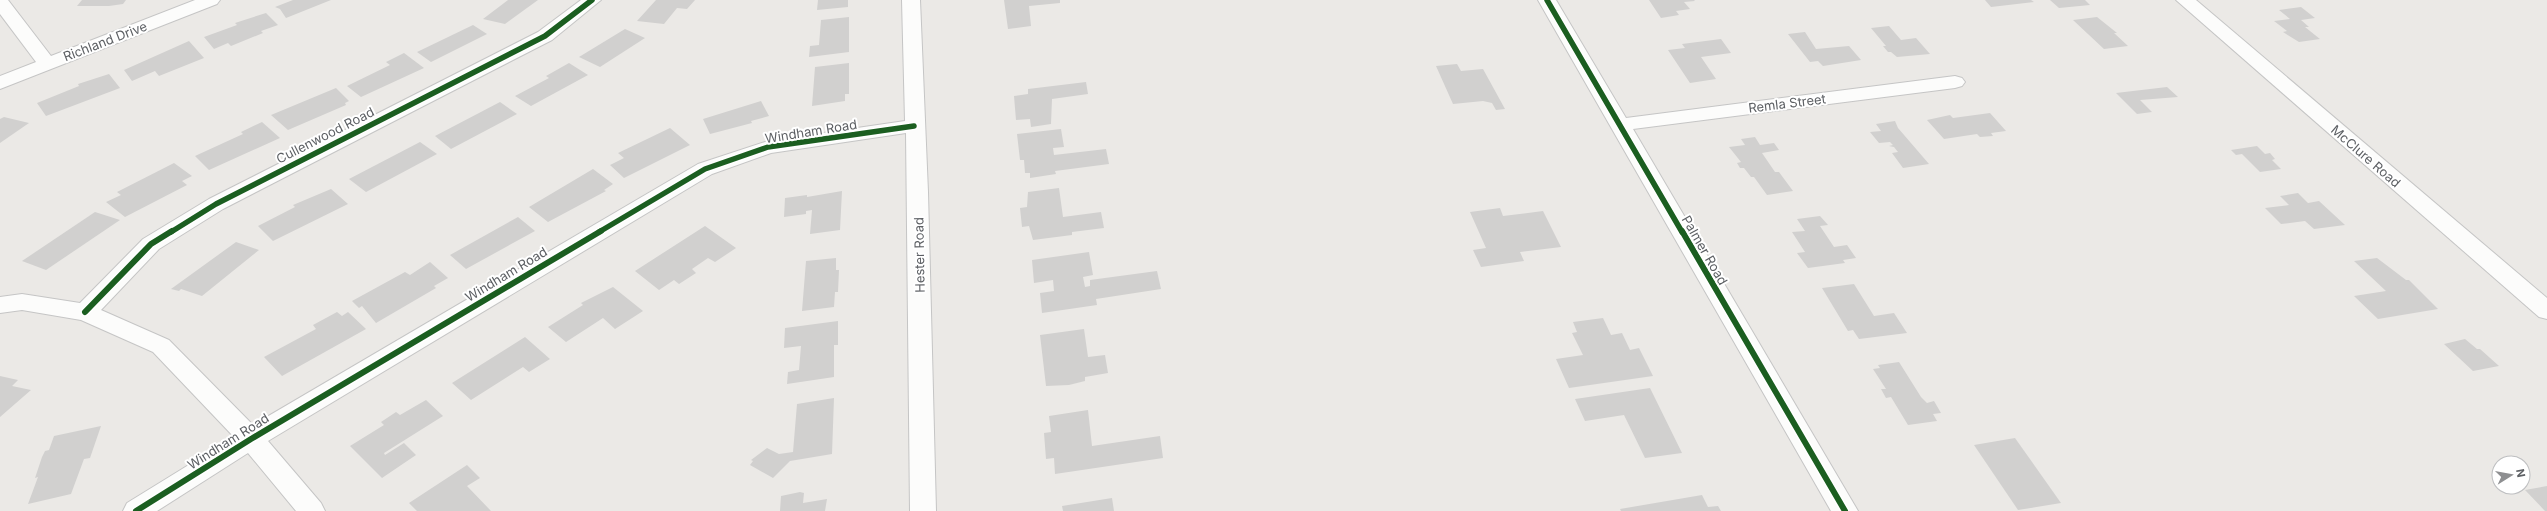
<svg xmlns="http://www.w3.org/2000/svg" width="2547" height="511" viewBox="0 0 2547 511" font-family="Inter,sans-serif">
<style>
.building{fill:#d1d0cf}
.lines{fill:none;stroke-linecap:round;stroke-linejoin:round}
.street-casing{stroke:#c5c5c5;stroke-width:2}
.street{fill:#fcfcfb;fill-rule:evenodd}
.cycleway-far1-casing{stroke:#fff;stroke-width:8}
.cycleway-casing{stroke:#fff;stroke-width:9}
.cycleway-far1{stroke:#1b5e20;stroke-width:5.5}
.cycleway{stroke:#1b5e20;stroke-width:6}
.labels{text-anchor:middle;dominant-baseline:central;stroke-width:4;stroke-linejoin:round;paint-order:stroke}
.street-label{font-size:13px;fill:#5c5f63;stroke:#fff}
</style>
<rect width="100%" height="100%" fill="#ebe9e6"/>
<g class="building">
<polygon points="82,0 126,0 123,4 109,6 77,6"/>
<polygon points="293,0 331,0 286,18 280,9 275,7"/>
<polygon points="508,0 538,0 505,24 483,19"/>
<polygon points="656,0 695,0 687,9 677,8 664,24 637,21"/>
<polygon points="818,0 848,0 848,7 817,10"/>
<polygon points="1004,0 1060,0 1060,3 1029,6 1031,26 1008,29"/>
<polygon points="1649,0 1694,0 1695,1 1684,2 1690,9 1676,11 1679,15 1661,18"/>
<polygon points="1985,0 2031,0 2034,2 1991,7"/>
<polygon points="2050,0 2085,0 2090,5 2059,8"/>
<polygon points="2301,7 2315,18 2301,20 2309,27 2305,27 2320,39 2299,42 2283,32 2287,31 2274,21 2290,19 2279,10"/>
<polygon points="266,13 278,25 261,31 263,33 231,46 228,43 214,49 204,37 237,25 235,23"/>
<polygon points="849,17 849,52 809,57 810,46 819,45 821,20"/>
<polygon points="2097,17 2117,33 2114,33 2128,46 2104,49 2073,20"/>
<polygon points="473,25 487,34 431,62 417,52"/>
<polygon points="1889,26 1901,40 1916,38 1930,54 1897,57 1891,52 1888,52 1883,46 1886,46 1871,28"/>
<polygon points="625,29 645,38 600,67 579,57"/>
<polygon points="1805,32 1816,49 1849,46 1861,60 1823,66 1818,61 1810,62 1788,34"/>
<polygon points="1721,39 1731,53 1701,57 1716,79 1690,83 1668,50 1685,48 1682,44"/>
<polygon points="189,41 204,58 159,76 155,71 132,81 124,70"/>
<polygon points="404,53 424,68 361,97 347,86 390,65 386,62"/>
<polygon points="569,63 588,75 531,106 515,96 549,78 546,76"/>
<polygon points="849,63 849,94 845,94 845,101 812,106 815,67"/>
<polygon points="1457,64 1461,71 1483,69 1505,109 1496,110 1492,103 1483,101 1453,104 1436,66"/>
<polygon points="109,74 120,88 46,116 37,103 79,86 78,84"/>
<polygon points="1086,82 1088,94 1052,99 1051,124 1031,127 1030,119 1016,120 1014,96 1028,94 1028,89"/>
<polygon points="2167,87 2178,97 2140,100 2152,112 2137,114 2116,93"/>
<polygon points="336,88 349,101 345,103 346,105 288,130 271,115"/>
<polygon points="761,101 769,116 751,121 752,123 710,134 703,119"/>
<polygon points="500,102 517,114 451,149 435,136"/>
<polygon points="1990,113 2006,131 1991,133 1993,136 1980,137 1977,134 1944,139 1927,120 1950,115 1953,118"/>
<polygon points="4,117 29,123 0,143 0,119"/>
<polygon points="1895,121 1898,128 1929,164 1903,168 1892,153 1898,152 1894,147 1889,146 1893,145 1890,142 1879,143 1870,132 1881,131 1876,124"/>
<polygon points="262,122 280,138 209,170 195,156 243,134 241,132"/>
<polygon points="670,128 690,145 624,178 610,165 624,158 618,153"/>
<polygon points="1061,129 1064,147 1053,148 1054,155 1106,149 1109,164 1055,171 1056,174 1030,178 1030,173 1025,173 1024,160 1020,160 1017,134"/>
<polygon points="1755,137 1760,145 1774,143 1779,150 1762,153 1775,172 1779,172 1793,191 1767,195 1754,177 1751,177 1744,168 1740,168 1737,163 1741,162 1729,147 1745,145 1741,139"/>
<polygon points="420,142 437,154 366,192 349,179"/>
<polygon points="2257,146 2265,154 2270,153 2275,159 2272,160 2281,169 2260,172 2242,154 2236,155 2231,150"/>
<polygon points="174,163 192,176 182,181 187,185 125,217 106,202 121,195 117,192"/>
<polygon points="593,169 613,184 604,190 606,191 548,222 529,207"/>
<polygon points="1059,188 1063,217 1101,212 1104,228 1072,232 1072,235 1033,240 1029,226 1022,227 1020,208 1027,207 1028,192"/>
<polygon points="331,189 348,204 273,241 258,226 295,207 293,205"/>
<polygon points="842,191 840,230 810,234 812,210 806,211 806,214 784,217 785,198 807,195 807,197"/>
<polygon points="2298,193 2308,203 2319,201 2345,225 2314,229 2305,221 2281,224 2265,208 2289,205 2280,196"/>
<polygon points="1500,208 1503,216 1543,211 1561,247 1520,252 1524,261 1481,267 1473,250 1486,248 1470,212"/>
<polygon points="95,212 120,220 46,270 22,261"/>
<polygon points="1820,216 1828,225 1820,226 1834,247 1847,245 1856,258 1843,260 1845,263 1808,268 1797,253 1805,252 1792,232 1805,231 1797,219"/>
<polygon points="518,217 535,231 466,269 450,255"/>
<polygon points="705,226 736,248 715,262 708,258 692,269 696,273 679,284 674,280 659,290 635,271"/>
<polygon points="236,242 259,250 202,296 181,289 179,291 171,289"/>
<polygon points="1089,252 1093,275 1083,277 1085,287 1090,286 1090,280 1157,271 1161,289 1096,299 1097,305 1042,313 1040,293 1054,291 1053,280 1034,283 1032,260"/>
<polygon points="836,258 836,270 839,270 838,292 835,292 834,307 802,311 806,261"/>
<polygon points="2377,258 2406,280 2409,280 2438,309 2378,319 2354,296 2386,291 2354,261"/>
<polygon points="430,262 448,278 434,286 436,288 376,323 362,306 359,308 352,301 405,272 410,275"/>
<polygon points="1854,284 1874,316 1894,313 1907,333 1859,339 1853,330 1848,331 1822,288"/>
<polygon points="613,287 643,311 615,329 603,318 566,342 548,327 583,305 581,303"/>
<polygon points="337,312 342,316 348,312 366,329 282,376 264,357 316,329 313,325"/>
<polygon points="1603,318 1611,335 1622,333 1630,350 1639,348 1653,376 1569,388 1556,359 1583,355 1572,333 1577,332 1573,322"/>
<polygon points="838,321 838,345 834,345 834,377 787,384 788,372 799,370 801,346 784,348 785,328"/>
<polygon points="1084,329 1088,357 1105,355 1108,373 1085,377 1085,381 1069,385 1046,386 1040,335"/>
<polygon points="525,337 550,359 529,372 523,367 471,400 452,383"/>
<polygon points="2465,339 2477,349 2480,349 2499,366 2473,371 2444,344"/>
<polygon points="1899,362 1921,397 1927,403 1934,401 1941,413 1933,414 1937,421 1908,425 1891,397 1886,398 1881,389 1886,389 1873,369 1880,368 1878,365"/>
<polygon points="0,376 18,380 12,386 31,390 0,417"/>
<polygon points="1650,388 1682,453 1645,458 1624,415 1585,421 1575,399"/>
<polygon points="834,398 832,454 790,461 773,478 750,465 753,461 751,460 767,448 779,454 793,452 797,404"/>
<polygon points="426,400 443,416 384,453 385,455 404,443 416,455 382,478 350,446 384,425 381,422 396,412 400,415"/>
<polygon points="1088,410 1092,446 1160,436 1163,458 1055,474 1054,458 1046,459 1044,433 1051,432 1049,416"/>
<polygon points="101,426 90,458 84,459 71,494 28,504 38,477 35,478 42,457 45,451 49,450 54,436"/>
<polygon points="2015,438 2061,503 2018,510 1974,445"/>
<polygon points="467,465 480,478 467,486 491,511 417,511 409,503"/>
<polygon points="2547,486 2547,511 2545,511 2525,490"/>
<polygon points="800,492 804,493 803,503 827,499 825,511 780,511 781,496"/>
<polygon points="1702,495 1708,507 1718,506 1721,511 1621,511 1620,509"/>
<polygon points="1112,498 1114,511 1063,511 1062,506"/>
</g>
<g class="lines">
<defs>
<g id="street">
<polygon points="0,0 8,0 51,56 195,0 220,0 217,4 0,89 0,76 36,62 0,14"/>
<polygon points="581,0 601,0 552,40 223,209 159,249 101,310 169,340 253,425 698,164 768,141 905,121 902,0 920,0 928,192 936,511 910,511 906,133 771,153 712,174 268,441 321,503 325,511 296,511 248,453 157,511 123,511 127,503 234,437 153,352 81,320 22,310 0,313 0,297 22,294 80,303 143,239 209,199 538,32"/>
<polygon points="1538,0 1556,0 1626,118 1955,76 1962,78 1965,82 1962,86 1955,88 1633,129 1858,511 1831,511"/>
<polygon points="2176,0 2196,0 2547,298 2547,319 2539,317"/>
</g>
</defs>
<use href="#street" class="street-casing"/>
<use href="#street" class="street"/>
<defs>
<g id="cycleway-far1">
<polyline points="1547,0 1682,232"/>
<polyline points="171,232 216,204 545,36 592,0"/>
<polyline points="599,232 705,169 768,147 914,126"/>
</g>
<g id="cycleway">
<polyline points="1682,231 1845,511"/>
<polyline points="85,312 151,244 172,231"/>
<polyline points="136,511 251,439 601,231"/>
</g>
</defs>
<use href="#cycleway-far1" class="cycleway-far1-casing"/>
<use href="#cycleway" class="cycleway-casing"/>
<use href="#cycleway-far1" class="cycleway-far1"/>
<use href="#cycleway" class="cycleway"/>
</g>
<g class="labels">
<g class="street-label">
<text transform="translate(105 41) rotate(-21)">Richland Drive</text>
<text transform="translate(1787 103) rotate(-7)">Remla Street</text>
<text transform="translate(811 131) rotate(-9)">Windham Road</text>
<text transform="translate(325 135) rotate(-27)">Cullenwood Road</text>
<text transform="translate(2366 156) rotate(41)">McClure Road</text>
<text transform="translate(1705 250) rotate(60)">Palmer Road</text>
<text transform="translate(919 255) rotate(-91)">Hester Road</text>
<text transform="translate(506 274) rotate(-31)">Windham Road</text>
<text transform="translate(228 441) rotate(-32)">Windham Road</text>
</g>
</g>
<g transform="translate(2511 475) rotate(79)"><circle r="19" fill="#ffffff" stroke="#bebfc1"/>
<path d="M0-3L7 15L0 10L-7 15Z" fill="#8e8f91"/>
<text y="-6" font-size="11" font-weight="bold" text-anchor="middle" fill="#5c5f63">N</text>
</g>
</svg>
